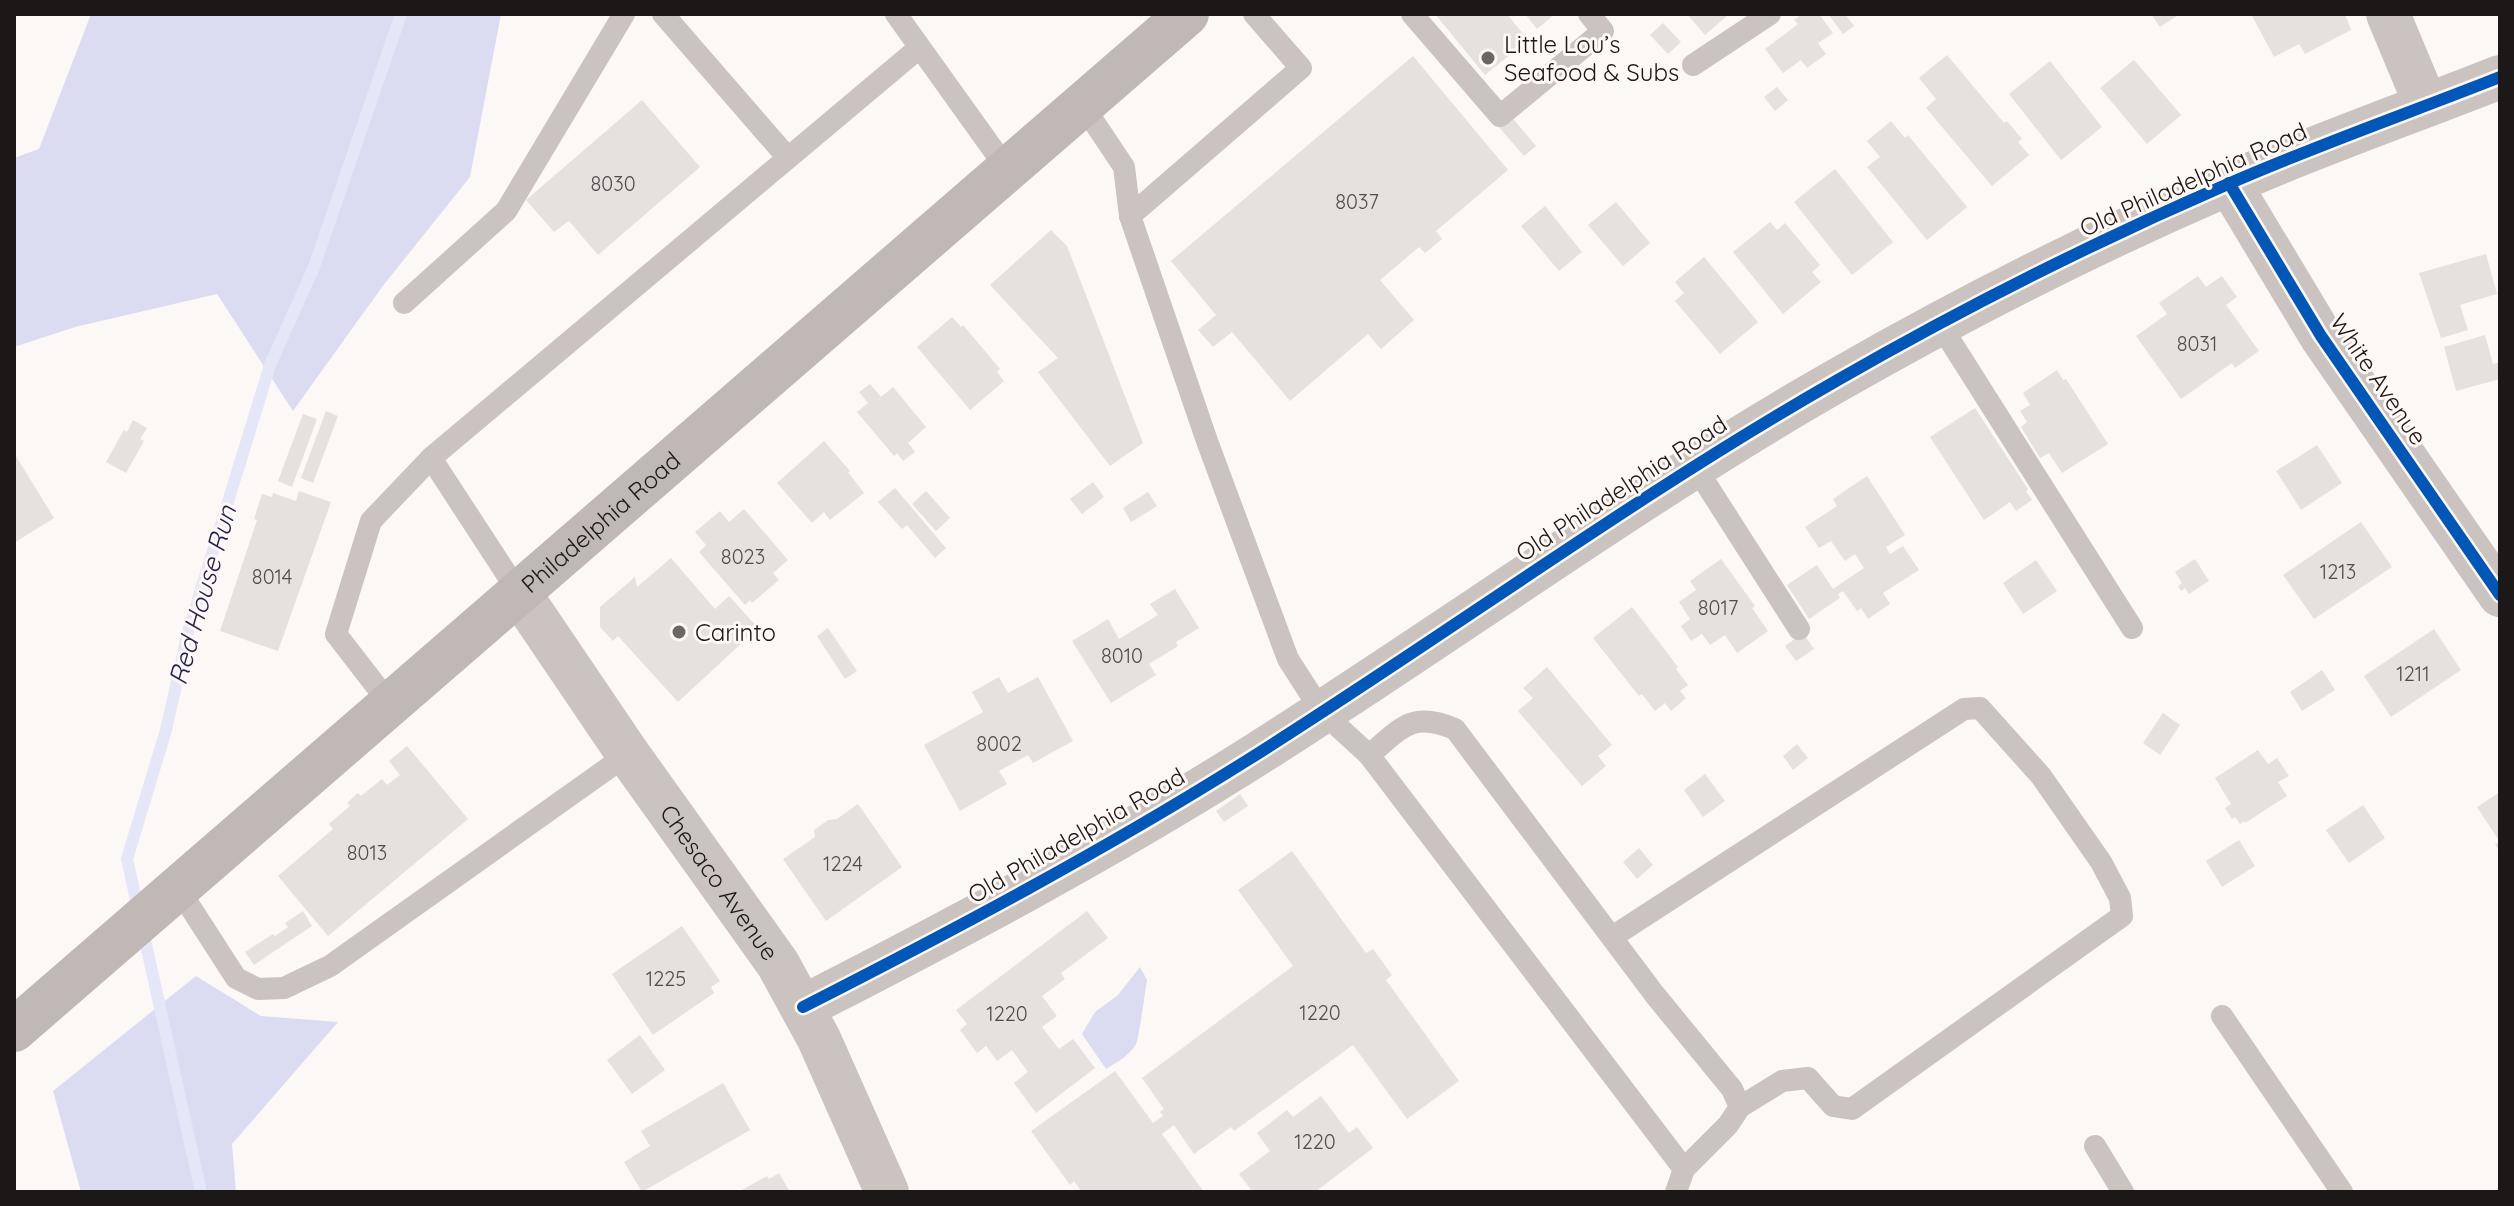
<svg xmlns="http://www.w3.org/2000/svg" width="2514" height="1206" viewBox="0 0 2514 1206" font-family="Quicksand,sans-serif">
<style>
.green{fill:#dbdcf2}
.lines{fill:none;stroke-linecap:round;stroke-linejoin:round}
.stream{stroke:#e5e6f7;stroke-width:12}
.building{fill:#e4e1df}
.service{stroke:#cac3c0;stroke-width:22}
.minor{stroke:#cac3c0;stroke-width:44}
.tertiary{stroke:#cac3c0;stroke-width:44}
.secondary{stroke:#c0b8b5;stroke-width:44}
.cycleway-casing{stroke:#fef7f4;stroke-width:17}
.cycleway{stroke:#0057b8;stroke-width:12}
.poi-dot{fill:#6a6665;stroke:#fef7f4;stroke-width:3}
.labels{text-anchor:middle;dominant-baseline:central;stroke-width:6;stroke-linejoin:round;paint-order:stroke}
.number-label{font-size:20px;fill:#4f4c4b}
.poi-label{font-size:24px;fill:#1b1817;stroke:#fef7f4;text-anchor:start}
.street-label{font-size:24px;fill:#1b1817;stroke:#fef7f4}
.water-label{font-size:26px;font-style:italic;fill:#212254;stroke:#fef7f4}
</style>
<rect width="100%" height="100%" fill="#fcf8f6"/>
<g class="green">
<polygon points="91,14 501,14 470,177 382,287 293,411 217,294 75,327 14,347 14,158 39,149"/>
<path d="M1140,967L1147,980C1145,991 1139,1039 1136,1044C1129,1056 1117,1062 1106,1069L1082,1034L1095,1012L1118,995Z"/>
<polygon points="196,976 261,1016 338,1022 232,1144 236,1192 81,1192 53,1091"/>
</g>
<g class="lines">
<g class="stream">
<polyline points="138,909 127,859 166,730 188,632 270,365 314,267 401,14"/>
<polyline points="143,931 201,1192"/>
</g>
</g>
<g class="building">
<polygon points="1435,14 1507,14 1528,40 1485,75"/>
<polygon points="1525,14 1555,14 1537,29"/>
<polygon points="1687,14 1729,14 1705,35"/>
<polygon points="1802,14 1819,14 1833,33 1818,43 1826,54 1807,68 1801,60 1783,73 1765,49 1798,24 1794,20"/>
<polygon points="1828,14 1845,14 1854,26 1843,34"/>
<polygon points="2151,14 2180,14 2160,27"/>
<polygon points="2251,14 2345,14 2351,30 2305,54 2299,44 2274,57"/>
<polygon points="1663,23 1681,42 1668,54 1650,35"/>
<polygon points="1947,55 2004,123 2007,121 2022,139 2018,142 2029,155 1992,186 1926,108 1936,99 1919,78"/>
<polygon points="1413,56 1508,170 1436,231 1442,239 1425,253 1419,247 1380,280 1414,320 1381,349 1368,334 1290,401 1232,332 1213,347 1198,330 1216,315 1171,261"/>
<polygon points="2134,60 2181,115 2147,144 2100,88"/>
<polygon points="2050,61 2102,127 2061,160 2009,94"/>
<polygon points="1777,87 1788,100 1775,111 1764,97"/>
<polygon points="642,100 700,167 598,255 569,221 554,232 526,200"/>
<polygon points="1510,115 1536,146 1524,156 1497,125"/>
<polygon points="1891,121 1905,138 1908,135 1967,207 1927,240 1867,167 1880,157 1867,141"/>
<polygon points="1835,169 1893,242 1852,275 1794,202"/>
<polygon points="1616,202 1650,243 1623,266 1588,225"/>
<polygon points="1545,206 1582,252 1559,271 1521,226"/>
<polygon points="1770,222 1777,230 1785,223 1820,265 1812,272 1821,282 1783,314 1733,252"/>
<polygon points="1051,230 1067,246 1143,443 1110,466 1038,372 1058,358 990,285"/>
<polygon points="2486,254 2497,294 2460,305 2468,330 2441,338 2419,273"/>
<polygon points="1704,257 1758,322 1720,354 1675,301 1684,293 1675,282"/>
<polygon points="2198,276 2206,287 2222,276 2237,297 2226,305 2259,351 2235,368 2232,363 2181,399 2136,336 2167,314 2159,303"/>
<polygon points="952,317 961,327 963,325 1000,369 997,372 1004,381 970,410 917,347"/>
<polygon points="2485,335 2493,364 2500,362 2500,379 2456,391 2444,347"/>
<polygon points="2057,370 2063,380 2066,379 2108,444 2062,473 2049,453 2040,458 2021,427 2027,422 2020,411 2030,405 2023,393"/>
<polygon points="870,384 881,397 893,387 926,427 908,443 915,452 903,461 897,453 894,456 857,412 868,403 859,392"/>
<polygon points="1975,408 2028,489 2026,491 2032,500 2016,511 2010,502 1984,520 1930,437"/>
<polygon points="326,411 338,416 313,483 301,478"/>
<polygon points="303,414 317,419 292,487 278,481"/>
<polygon points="133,420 147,428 140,439 144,441 126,473 106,462 124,430 127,432"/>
<polygon points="824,441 850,471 848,472 864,493 830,520 824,512 812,523 777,483"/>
<polygon points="2317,445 2342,483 2301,510 2276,471"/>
<polygon points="14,453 54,518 14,543"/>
<polygon points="1867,476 1905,535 1886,547 1890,554 1903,546 1919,570 1883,593 1890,604 1868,619 1861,608 1857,611 1843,591 1838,594 1840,598 1809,619 1787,585 1817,565 1833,589 1864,568 1855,554 1845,561 1831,541 1819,548 1805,527 1837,506 1833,499"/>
<polygon points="1093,482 1104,497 1082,514 1070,499"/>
<polygon points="895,488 946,548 935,558 907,525 902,529 878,502"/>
<polygon points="299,491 331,502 278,651 220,631 257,520 254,519 262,494 272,497 273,493 296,501"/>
<polygon points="926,491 950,518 936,531 912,504"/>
<polygon points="1148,492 1157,506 1131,522 1123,508"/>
<polygon points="744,509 788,560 773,573 779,580 752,603 750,600 745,605 699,552 706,545 695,532 720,511 729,522"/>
<polygon points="2361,522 2392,567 2314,619 2283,575"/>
<polygon points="671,558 715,609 729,596 758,628 678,702 618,636 613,641 600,627 600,607 635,577 637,587"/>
<polygon points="1721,559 1755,606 1752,608 1768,631 1737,653 1725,635 1710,645 1702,634 1691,641 1681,626 1690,619 1679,602 1696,590 1690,581"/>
<polygon points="2195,559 2209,581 2189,594 2185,588 2181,591 2178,586 2182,583 2175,572"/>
<polygon points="2036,560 2057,591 2023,614 2003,583"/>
<polygon points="1175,589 1199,628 1176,642 1178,646 1149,664 1156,675 1111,703 1072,641 1108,619 1119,639 1158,615 1150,604"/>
<polygon points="1632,607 1678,667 1676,669 1688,685 1680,691 1686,698 1671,711 1665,703 1655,711 1642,694 1639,696 1593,638"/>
<polygon points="828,628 857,671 845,679 817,636"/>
<polygon points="2434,629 2461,670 2391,717 2364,676"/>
<polygon points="1803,633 1814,649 1796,661 1785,646"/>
<polygon points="1547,667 1612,745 1598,756 1606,766 1582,786 1518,711 1533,698 1523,688"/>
<polygon points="2322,670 2335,690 2302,711 2290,692"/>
<polygon points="999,677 1008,693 1038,677 1073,741 1033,763 1028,755 999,771 1007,784 960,811 924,745 983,712 972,692"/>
<polygon points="2163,713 2180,725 2160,755 2143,743"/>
<polygon points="1797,744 1808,758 1793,770 1783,756"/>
<polygon points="407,746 468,819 328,936 278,876 333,829 329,824 350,806 347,803 358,793 361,796 382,779 387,785 400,775 389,761"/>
<polygon points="2258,750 2268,764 2277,758 2289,776 2278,782 2287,796 2245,823 2244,821 2240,824 2235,817 2232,819 2225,808 2231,804 2215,778"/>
<polygon points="1705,774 1725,801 1703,817 1684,790"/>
<polygon points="2500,792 2500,853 2495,844 2500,842 2477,807"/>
<polygon points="1240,794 1248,806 1224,822 1216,811"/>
<polygon points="858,804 902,867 826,921 783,859 815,837 814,830 828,820 837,819"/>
<polygon points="2363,805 2385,838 2349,863 2326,830"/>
<polygon points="2239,840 2255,866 2222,887 2206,861"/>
<polygon points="1639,848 1653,865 1637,879 1623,862"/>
<polygon points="1292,851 1366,953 1373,949 1392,975 1386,980 1459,1081 1407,1119 1353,1045 1234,1131 1231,1127 1194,1154 1174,1125 1162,1134 1204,1192 1082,1192 1074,1181 1070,1185 1031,1131 1115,1071 1153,1123 1163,1116 1160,1112 1164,1109 1142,1078 1293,966 1238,890"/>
<polygon points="303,911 312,926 254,965 245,952 273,934 275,936 288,927 285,923"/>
<polygon points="1087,911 1108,938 1061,973 1065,979 1042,996 1057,1016 1042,1027 1059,1049 1073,1039 1095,1068 1036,1113 1014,1083 1028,1072 1012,1050 997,1061 986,1046 977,1053 960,1030 967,1024 956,1010"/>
<polygon points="682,926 720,981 711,987 714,993 653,1035 612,974"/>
<polygon points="640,1035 665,1070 632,1094 607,1060"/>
<polygon points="723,1083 750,1130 642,1192 624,1162 650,1146 641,1131"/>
<polygon points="1321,1096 1349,1133 1357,1127 1373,1148 1315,1192 1253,1192 1239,1174 1270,1151 1257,1133 1287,1110 1293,1117"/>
<polygon points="779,1173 790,1192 738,1192 767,1176 769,1179"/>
</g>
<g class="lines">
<g class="service">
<polyline points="663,14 788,158"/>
<polyline points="896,14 1007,169"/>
<polyline points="1412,14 1500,116 1603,31 1589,14"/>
<polyline points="1693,65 1770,14"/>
<polyline points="1082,104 1124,167 1130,216 1207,441 1288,659 1322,712 1369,755 1684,1169 1676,1192"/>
<polyline points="1130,216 1301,68 1254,14"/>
<polyline points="404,303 506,211 624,14"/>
<polyline points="1939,323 2132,628"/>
<polyline points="1694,465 1799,629"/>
<polyline points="519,593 431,458 919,48"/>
<polyline points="390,704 336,634 371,521 431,458"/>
<path d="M1369,755C1401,729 1411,710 1455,729L1655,995L1732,1089L1740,1107L1728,1125L1684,1169"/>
<polyline points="178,888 236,978 258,989 284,988 330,966 628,754"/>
<polyline points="1612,937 1964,709 1980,708 2041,776 2101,862 2120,898 2122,916 1852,1109 1833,1106 1808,1078 1782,1081 1740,1107"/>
<polyline points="2222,1016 2342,1192"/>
<polyline points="2095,1146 2123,1192"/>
</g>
<g class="minor">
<polyline points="2388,14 2426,105"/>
<polyline points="2229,183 2321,336 2500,595"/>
<path d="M803,1007C954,930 1103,851 1246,761C1445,636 1633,497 1836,381C1963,308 2094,242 2228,184C2317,145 2409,113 2500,77"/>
</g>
<path class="tertiary" id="s1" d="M519,593L628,754L778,964L819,1039L887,1192"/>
<path class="secondary" id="s2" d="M14,1030L1187,14"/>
<defs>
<g id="cycleway">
<polyline points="2229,183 2321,336 2500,595"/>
<path d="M803,1007C954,930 1103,851 1246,761C1445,636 1633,497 1836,381C1963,308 2094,242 2228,184C2317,145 2409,113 2500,77"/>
</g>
</defs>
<use href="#cycleway" class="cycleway-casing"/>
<use href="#cycleway" class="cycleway"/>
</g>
<g class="poi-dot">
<circle cx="1488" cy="58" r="8"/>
<circle cx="679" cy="632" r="8"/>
</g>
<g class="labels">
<g class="number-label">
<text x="613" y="183">8030</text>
<text x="1357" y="201">8037</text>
<text x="2197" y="343">8031</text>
<text x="743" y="556">8023</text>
<text x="2338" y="571">1213</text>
<text x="272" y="576">8014</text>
<text x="1718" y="607">8017</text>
<text x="1122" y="655">8010</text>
<text x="2413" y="673">1211</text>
<text x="999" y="743">8002</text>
<text x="367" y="852">8013</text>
<text x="843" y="863">1224</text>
<text x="666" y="978">1225</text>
<text x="1320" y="1012">1220</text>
<text x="1007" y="1013">1220</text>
<text x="1315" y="1141">1220</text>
</g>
<g class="poi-label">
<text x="1504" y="44">Little Lou’s<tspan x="1504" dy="28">Seafood &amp; Subs</tspan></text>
<text x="695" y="632">Carinto</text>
</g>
<g class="street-label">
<text transform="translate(2193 179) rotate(-24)">Old Philadelphia Road</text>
<text transform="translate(2379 379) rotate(56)">White Avenue</text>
<text transform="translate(1621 488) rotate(-33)">Old Philadelphia Road</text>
<text stroke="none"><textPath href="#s2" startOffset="776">Philadelphia Road</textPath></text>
<text transform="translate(1076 835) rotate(-30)">Old Philadelphia Road</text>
<text stroke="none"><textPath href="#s1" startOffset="352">Chesaco Avenue</textPath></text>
</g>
<g class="water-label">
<text transform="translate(202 595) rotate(-74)">Red House Run</text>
</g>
</g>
<rect width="2514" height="1206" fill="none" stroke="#1b1817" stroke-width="32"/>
</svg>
